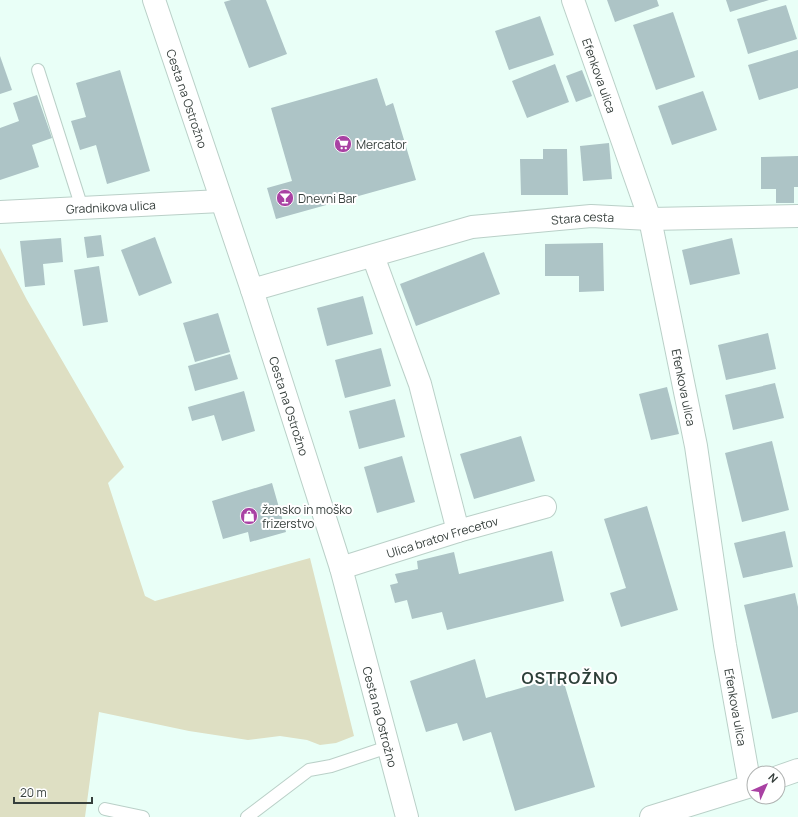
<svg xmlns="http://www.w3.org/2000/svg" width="798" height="817" viewBox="0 0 798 817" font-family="Manrope,sans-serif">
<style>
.green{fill:#dedfc3}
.building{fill:#adc4c6}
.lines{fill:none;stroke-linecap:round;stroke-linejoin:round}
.service-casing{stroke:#bad0c8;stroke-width:14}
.minor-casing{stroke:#bad0c8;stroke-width:24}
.tertiary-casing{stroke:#bad0c8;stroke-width:24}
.service{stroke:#fff;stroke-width:12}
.minor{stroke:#fff;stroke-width:22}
.tertiary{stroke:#fff;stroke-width:22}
.labels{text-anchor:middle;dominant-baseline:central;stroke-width:4;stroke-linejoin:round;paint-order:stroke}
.street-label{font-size:12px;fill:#363f3c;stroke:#fff}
.poi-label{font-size:12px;fill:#363f3c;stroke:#fff;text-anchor:start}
.district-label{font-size:16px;font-weight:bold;letter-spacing:1px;fill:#2e403a;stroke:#fff}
</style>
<rect width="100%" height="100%" fill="#e9fff7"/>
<polygon class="green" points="0,248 27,300 124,467 108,483 145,596 155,601 310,558 354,736 336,743 320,745 307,740 280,736 248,740 189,731 99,712 85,817 0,817"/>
<g class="building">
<polygon points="231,0 266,0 287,54 249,68 224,2"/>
<polygon points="607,0 657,0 659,6 615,22"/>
<polygon points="726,0 769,0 730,12"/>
<polygon points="786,5 797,39 748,54 737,19"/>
<polygon points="673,12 695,77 656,90 633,25"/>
<polygon points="540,16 554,55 509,70 495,31"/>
<polygon points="798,50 798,88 759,100 748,65"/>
<polygon points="0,56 12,90 0,94"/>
<polygon points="555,64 569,102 527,118 512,81"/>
<polygon points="120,70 150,171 107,184 96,145 80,150 71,121 86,117 76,83"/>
<polygon points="582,70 592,96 576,102 566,76"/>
<polygon points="377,78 386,106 393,103 416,180 276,219 267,188 292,181 271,108"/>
<polygon points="703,91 717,130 672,145 658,106"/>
<polygon points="37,95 52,138 32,145 39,167 0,180 0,128 19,121 13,103"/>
<polygon points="609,143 612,179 583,181 580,146"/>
<polygon points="543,149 567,149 568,195 521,195 520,159 543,159"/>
<polygon points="798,156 798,187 794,187 794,203 776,203 776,189 761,189 761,157"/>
<polygon points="101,235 104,256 87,258 84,237"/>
<polygon points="155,237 172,283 139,296 121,250"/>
<polygon points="61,238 63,262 43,264 45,285 25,287 20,241"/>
<polygon points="732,238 740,274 690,285 682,250"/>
<polygon points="603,243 604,291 579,292 579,276 545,276 545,244"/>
<polygon points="484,252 500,294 416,326 400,284"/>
<polygon points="99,266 108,322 83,326 74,270"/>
<polygon points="363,296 373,334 327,346 317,308"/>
<polygon points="218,313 230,352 195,362 183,323"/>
<polygon points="768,333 776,369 726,380 718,345"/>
<polygon points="381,348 391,386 345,398 335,360"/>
<polygon points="230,354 238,379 195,391 188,366"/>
<polygon points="775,383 784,418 733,430 725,395"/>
<polygon points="667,387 679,434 651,440 639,394"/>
<polygon points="244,391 255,431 222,441 214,415 192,421 188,407"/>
<polygon points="395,399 405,437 359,449 349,411"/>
<polygon points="521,436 535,481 474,499 460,454"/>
<polygon points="772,441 789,510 742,522 725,453"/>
<polygon points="402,456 415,502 377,513 364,467"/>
<polygon points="272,483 286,532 250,542 248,532 223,539 212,501"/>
<polygon points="647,506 678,610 621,627 610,593 626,588 604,519"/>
<polygon points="785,531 793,567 743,578 734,543"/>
<polygon points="552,551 564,601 447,630 442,612 412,619 407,600 395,603 390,585 398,583 395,574 418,569 417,561 454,552 459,574"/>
<polygon points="795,593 798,607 798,712 772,719 744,605"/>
<polygon points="475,659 486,698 562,676 595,787 515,811 491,732 463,741 457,723 426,732 410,681"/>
</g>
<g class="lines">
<defs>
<g id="service">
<polyline points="38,70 82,208"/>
<polyline points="105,809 143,817"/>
<polyline points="247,817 309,770 331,766 388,747"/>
</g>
<g id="minor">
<path id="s1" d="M573,0L650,219L696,446L725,645L750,786"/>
<path id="s2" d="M0,212L221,201"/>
<polyline points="373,256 420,384 458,531"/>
<path id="s3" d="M252,290L472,227L591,216L650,219L798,216"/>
<path id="s4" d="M341,568L458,531L545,507"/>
<polyline points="778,777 798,770"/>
<polyline points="651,817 754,785"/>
</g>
<g id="tertiary">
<path id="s5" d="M154,0L252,290L341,568L407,817"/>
</g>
</defs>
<use href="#service" class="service-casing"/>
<use href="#minor" class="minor-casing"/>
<use href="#tertiary" class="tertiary-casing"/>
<use href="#service" class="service"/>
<use href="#minor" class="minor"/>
<use href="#tertiary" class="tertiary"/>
</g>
<defs>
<symbol id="supermarket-disc" viewBox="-11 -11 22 22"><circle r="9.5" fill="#a941a3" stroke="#fff"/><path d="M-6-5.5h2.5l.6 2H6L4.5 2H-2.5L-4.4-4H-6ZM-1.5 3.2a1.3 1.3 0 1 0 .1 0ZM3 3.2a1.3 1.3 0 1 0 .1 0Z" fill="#fff"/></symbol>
<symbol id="bar-disc" viewBox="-11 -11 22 22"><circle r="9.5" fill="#a941a3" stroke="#fff"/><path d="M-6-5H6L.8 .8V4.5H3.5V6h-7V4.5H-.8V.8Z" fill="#fff"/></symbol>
<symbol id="shop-disc" viewBox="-11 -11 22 22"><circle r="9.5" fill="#a941a3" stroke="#fff"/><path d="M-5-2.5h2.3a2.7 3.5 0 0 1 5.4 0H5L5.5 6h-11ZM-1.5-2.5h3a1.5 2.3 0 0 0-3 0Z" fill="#fff"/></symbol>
</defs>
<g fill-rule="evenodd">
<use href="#supermarket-disc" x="333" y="134" width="20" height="20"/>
<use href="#bar-disc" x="275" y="188" width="20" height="20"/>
<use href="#shop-disc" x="239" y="506" width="20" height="20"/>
</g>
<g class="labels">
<g class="street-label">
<text stroke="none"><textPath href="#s1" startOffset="80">Efenkova ulica</textPath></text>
<text stroke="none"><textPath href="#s5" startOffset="104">Cesta na Ostrožno</textPath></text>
<text stroke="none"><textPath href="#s2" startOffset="111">Gradnikova ulica</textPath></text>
<text stroke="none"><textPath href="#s3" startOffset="340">Stara cesta</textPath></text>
<text stroke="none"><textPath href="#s1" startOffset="404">Efenkova ulica</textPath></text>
<text stroke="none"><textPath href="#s5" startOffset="428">Cesta na Ostrožno</textPath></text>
<text stroke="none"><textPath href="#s4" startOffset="106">Ulica bratov Frecetov</textPath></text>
<text stroke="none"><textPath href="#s1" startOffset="728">Efenkova ulica</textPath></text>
<text stroke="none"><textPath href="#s5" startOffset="752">Cesta na Ostrožno</textPath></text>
</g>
<g class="poi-label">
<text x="356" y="144">Mercator</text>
<text x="298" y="198">Dnevni Bar</text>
<text x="262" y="509">žensko in moško<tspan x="262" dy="14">frizerstvo</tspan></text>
</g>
<g class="district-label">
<text x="570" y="678">OSTROŽNO</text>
</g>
</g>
<g transform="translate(766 785) rotate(45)"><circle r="19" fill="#ffffff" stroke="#afb2b1"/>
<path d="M0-3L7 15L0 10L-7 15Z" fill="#a941a3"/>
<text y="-6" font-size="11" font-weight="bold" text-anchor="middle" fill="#363f3c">N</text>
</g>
<path d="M14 797v6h78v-6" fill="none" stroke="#363f3c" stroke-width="2"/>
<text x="20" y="797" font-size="12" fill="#363f3c" stroke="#ffffff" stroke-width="3" paint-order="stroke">20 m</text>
</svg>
